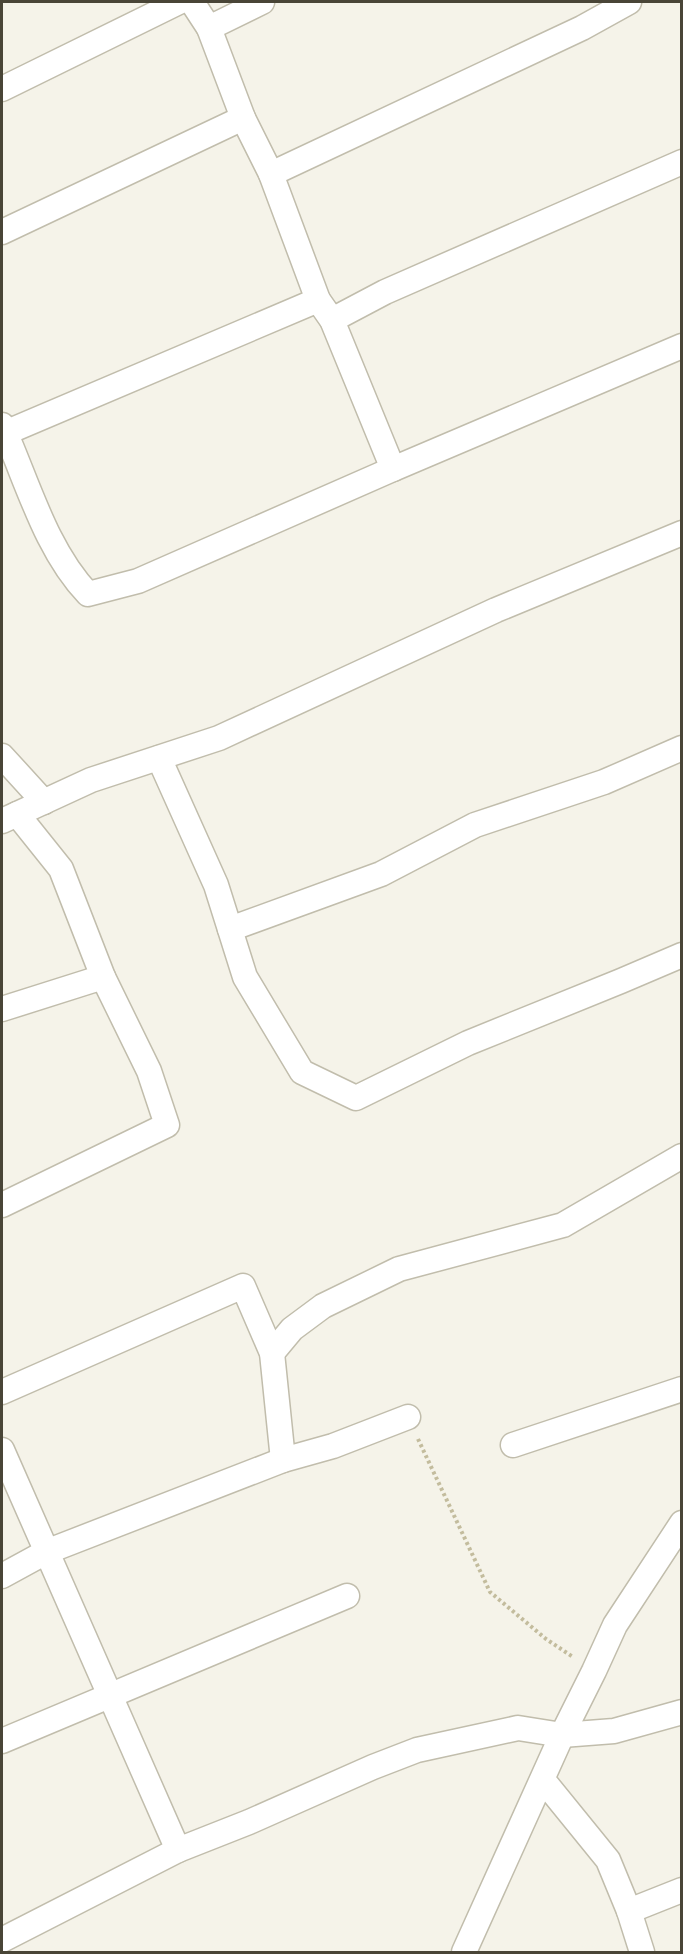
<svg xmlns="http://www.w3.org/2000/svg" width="683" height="1954" viewBox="0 0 683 1954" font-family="Cabin,sans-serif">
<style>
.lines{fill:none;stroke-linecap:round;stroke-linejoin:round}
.street-casing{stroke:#c1bdac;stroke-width:27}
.path{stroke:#c3bc9d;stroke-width:4;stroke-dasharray:3 3;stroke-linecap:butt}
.street{stroke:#fff;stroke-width:24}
</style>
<rect width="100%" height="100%" fill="#f5f3e9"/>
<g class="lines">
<defs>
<g id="street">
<polyline points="192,2 209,28 243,118 271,174 318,300 332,320 393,469 682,346"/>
<polyline points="209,28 262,2"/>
<polyline points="2,89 179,2"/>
<polyline points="271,174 582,28 629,2"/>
<polyline points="2,232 243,118"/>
<polyline points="332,320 385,292 682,162"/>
<path d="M2,425C27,480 45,549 88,594L138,581L393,469"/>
<polyline points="5,433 318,300"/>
<polyline points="2,756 44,802"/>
<polyline points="159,758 216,885 245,977 302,1072 356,1098 468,1043 621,981 682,955"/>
<polyline points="17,814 61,869 103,977"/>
<polyline points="2,821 91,780 219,738 496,610 682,533"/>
<polyline points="230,929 381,874 475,825 604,782 682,748"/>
<polyline points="2,1009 103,977 149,1071 167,1125 2,1205"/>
<polyline points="272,1353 292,1329 323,1306 399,1269 563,1225 682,1156"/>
<polyline points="2,1392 243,1286 272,1353 283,1460 333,1446 408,1417"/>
<polyline points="513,1445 682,1389"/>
<polyline points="2,1450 178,1850 249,1822 373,1767 417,1750 518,1728 562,1735 614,1731 682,1712"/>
<polyline points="2,1576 46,1552 283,1460"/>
<polyline points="2,1741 347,1596"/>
<polyline points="543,1780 608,1860 629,1911 642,1952"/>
<polyline points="629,1911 682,1890"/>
<polyline points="2,1940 178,1850"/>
<polyline points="464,1952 562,1735 594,1671 615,1625 682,1523"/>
</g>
</defs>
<use href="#street" class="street-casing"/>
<polyline class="path" points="418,1439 490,1592 546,1639 573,1657"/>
<use href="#street" class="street"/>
</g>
<rect width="683" height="1954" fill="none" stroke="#494537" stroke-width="6"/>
</svg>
